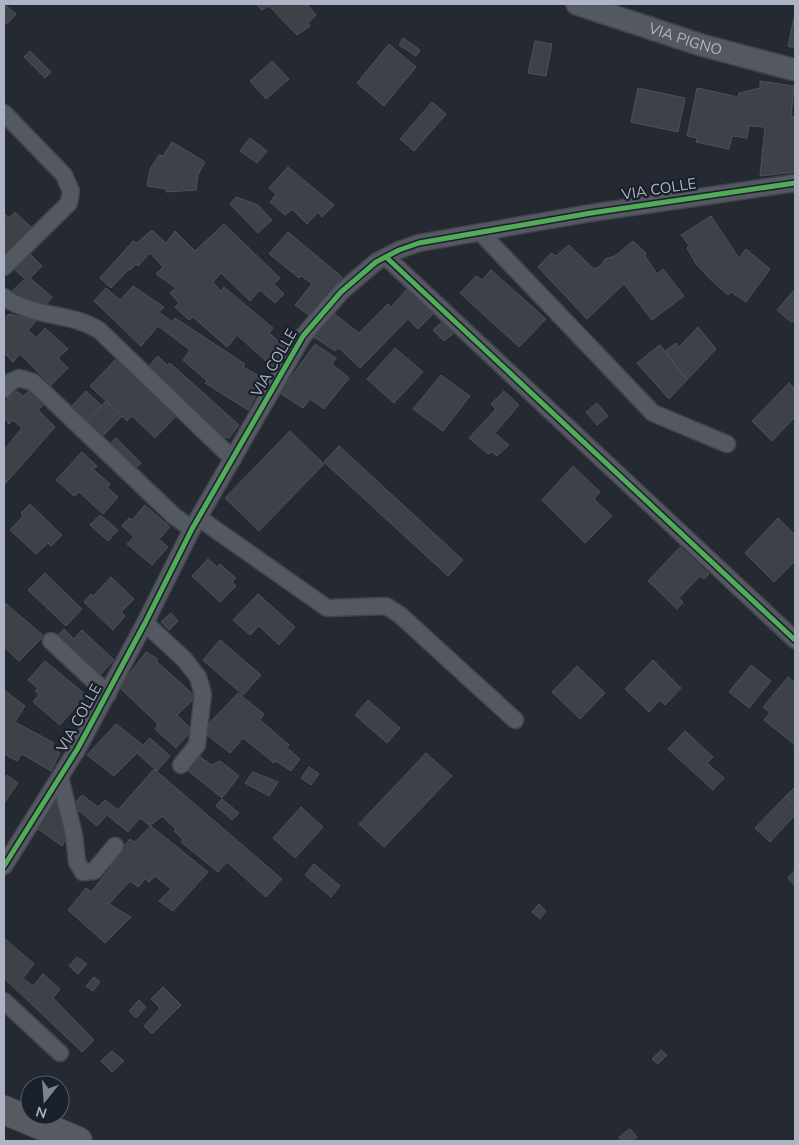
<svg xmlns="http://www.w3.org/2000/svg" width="799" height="1145" viewBox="0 0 799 1145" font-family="'Nunito Sans',sans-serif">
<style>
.building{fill:#3e4148;stroke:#4c515a}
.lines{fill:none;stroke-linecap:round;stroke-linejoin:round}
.minor-casing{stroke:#41444b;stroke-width:19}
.tertiary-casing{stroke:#41444b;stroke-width:24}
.trunk-casing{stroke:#41454d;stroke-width:30}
.minor{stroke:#545860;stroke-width:16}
.tertiary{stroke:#545860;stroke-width:21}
.trunk{stroke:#585a61;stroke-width:28}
.cycleway-casing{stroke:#191f2b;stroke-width:8}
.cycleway{stroke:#51ab58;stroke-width:5}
.labels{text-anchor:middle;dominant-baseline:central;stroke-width:4.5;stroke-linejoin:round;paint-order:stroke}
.street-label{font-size:15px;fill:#adb5c4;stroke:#191f2b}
</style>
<rect width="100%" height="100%" fill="#252931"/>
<g class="building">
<polygon points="4,4 16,14 7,24 4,21"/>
<polygon points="256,4 307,4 316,15 308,23 310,26 297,35 269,6 262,10"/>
<polygon points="795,13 795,48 788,46"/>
<polygon points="403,38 420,50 416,56 399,45"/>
<polygon points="535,41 552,44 546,76 528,73"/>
<polygon points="389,44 416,67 384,106 357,83"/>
<polygon points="30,51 51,72 45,78 24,57"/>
<polygon points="272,61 289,79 266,99 250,81"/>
<polygon points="760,81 794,86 791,116 795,117 795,172 760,176 765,127 749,126 747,138 732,136 729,149 696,142 697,138 687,136 697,88 738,97 739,93 760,88"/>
<polygon points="638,88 685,98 678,132 631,122"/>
<polygon points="432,102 446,114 414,151 400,139"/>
<polygon points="250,138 267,151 257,163 240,151"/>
<polygon points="172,142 205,162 198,175 196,190 166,192 167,189 147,186 150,169 159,155 163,156"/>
<polygon points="288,167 334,205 322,217 318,212 307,224 292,209 285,215 270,202 276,194 269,188"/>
<polygon points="236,197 258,205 272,220 258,233 230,204"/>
<polygon points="15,212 32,228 8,253 6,250 4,252 4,213 9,218"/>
<polygon points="711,216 739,258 746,249 770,269 746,302 731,292 728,295 710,279 696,264 687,248 689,245 681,235"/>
<polygon points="224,224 280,278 274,284 284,294 275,303 260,290 250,301 221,273 213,282 221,291 224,287 273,328 269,333 288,349 275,369 237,335 227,347 193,317 189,320 175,307 179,303 170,293 176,288 156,274 163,267 150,253 138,266 136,264 130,270 129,269 111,288 100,278 133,241 137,243 152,230 166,243 175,231 195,251"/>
<polygon points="288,232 342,277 310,316 295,305 312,284 302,276 299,278 269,254"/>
<polygon points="633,241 646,253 645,256 657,274 663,269 684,296 652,320 624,284 587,319 538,267 551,253 556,256 569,245 594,269 602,265 605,259 615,256"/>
<polygon points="27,251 42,266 30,278 52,297 45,306 34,310 11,292 25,279 12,267"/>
<polygon points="491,270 546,319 519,347 460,293 476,276 482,280"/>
<polygon points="133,286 164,307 159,312 172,322 175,318 245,364 243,367 265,379 248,410 205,383 207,381 183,360 190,350 158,326 141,346 94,301 106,288 120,300"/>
<polygon points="408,288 434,313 418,329 408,319 360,368 339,348 335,351 314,337 332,312 359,333 388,304 391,307"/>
<polygon points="795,289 795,321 791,322 777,310"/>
<polygon points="9,314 36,321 28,330 36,338 45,328 68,349 58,358 68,368 51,385 20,354 13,362 4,353 4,318"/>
<polygon points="442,322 454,333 444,341 433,330"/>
<polygon points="698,327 716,349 687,380 665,351 676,343 679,347"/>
<polygon points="315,344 336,358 332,364 349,378 324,409 310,399 303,408 280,393"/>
<polygon points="660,345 687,380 669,399 637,363"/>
<polygon points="395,348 423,372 394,403 367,379"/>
<polygon points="158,356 167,365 170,363 239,425 229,438 219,436 147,368"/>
<polygon points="118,357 178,414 155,438 132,416 127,421 90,386"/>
<polygon points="441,375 470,396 443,431 413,409"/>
<polygon points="789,383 795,389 795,417 772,441 752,421"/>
<polygon points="32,389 46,402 38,410 55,427 5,484 4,450 22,428 13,420 9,424 4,418 4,402 15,390 23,396"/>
<polygon points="86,391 102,406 85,423 70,408"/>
<polygon points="504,391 519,405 495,433 509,445 497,456 492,452 488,454 469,438 496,409 491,404"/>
<polygon points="106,401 122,416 101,438 85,423"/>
<polygon points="597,403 608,416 597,425 586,412"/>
<polygon points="290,431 324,464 259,531 225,498"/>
<polygon points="116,438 141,463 134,470 108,445"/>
<polygon points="339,446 463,560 448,576 324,462"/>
<polygon points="82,452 97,466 93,469 110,484 107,487 118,497 103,514 79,492 74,496 56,480"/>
<polygon points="573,466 600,492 594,499 612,516 585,543 542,500"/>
<polygon points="30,504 62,535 51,546 48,543 36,554 10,530 23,516 21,513"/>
<polygon points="145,505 170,527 159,539 168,547 152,565 127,544 134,537 122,526 129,518 132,520"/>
<polygon points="100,515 118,530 108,541 90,525"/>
<polygon points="778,518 795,535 795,561 774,582 745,553"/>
<polygon points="680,547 709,574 704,579 700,576 679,598 683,602 677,609 648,581"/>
<polygon points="208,559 217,567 220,564 236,578 232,582 236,586 220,602 192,576"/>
<polygon points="45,573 82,609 66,626 28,590"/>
<polygon points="111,577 134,599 121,612 125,616 113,630 84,602 91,594 93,596"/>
<polygon points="258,594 295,627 279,645 259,626 250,635 233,620"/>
<polygon points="5,603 44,636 19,661 4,647"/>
<polygon points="171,613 178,621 169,630 161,622"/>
<polygon points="64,629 74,639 82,630 114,660 100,675 58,635"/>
<polygon points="220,640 261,675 243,695 203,660"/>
<polygon points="146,652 158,659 156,661 196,697 177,715 192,730 176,748 155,729 158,724 119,687"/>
<polygon points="653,660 681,688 665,705 660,700 649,712 625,689"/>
<polygon points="45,661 86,695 60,725 33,702 39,694 35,691 38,688 28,680"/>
<polygon points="751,665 771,681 749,708 729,692"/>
<polygon points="577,666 605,693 580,719 552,692"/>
<polygon points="788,677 795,683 795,745 764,720 770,713 763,707"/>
<polygon points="4,690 25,706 15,722 54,743 52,747 60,753 51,771 22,754 17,761 4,754"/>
<polygon points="238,693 264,714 260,720 289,745 287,748 300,759 291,771 276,761 274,763 243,738 230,753 202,731"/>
<polygon points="368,700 400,728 387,743 355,715"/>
<polygon points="116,724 143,745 150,738 170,756 157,771 137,753 114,776 87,755"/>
<polygon points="685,731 713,757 707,763 724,778 713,790 668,749"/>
<polygon points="426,753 452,776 384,847 359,824"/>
<polygon points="197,755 212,765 220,761 239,776 222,798 186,769"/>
<polygon points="309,767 319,774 311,785 301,778"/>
<polygon points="154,769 282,879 266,897 227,862 218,872 181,842 183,840 174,831 176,829 162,816 150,826 140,818 128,832 107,815 97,826 73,806 82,795 98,807 105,800 118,810"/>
<polygon points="253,772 278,782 269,796 245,783"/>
<polygon points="7,775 18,783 4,803 4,780"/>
<polygon points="795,787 795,805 786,796"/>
<polygon points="786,796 795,805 795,815 770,842 755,828"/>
<polygon points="52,797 61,808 65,828 65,840 62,846 34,826"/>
<polygon points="222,799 239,813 232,820 216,806"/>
<polygon points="301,807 323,827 295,858 273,838"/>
<polygon points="151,826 208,872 173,911 159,901 171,889 155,876 149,882 145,879 138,887 130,881 109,904 131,917 105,943 68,910 86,888 91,892 112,866 108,864 130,839 135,842"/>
<polygon points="314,864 340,886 331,897 305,875"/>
<polygon points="795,870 795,886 788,878"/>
<polygon points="539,904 546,911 540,919 532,912"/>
<polygon points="4,938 34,964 23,978 33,986 43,974 60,989 53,998 94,1040 82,1052 4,978"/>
<polygon points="77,957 87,964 78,974 69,966"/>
<polygon points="94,977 100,982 93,991 86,986"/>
<polygon points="163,987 181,1005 152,1034 144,1026 160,1008 151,999"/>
<polygon points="139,1000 146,1007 136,1018 129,1011"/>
<polygon points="661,1050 667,1055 658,1064 652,1059"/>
<polygon points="112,1051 124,1061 112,1072 101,1061"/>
<polygon points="630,1129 637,1137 632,1141 622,1141 619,1137"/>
</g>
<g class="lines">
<defs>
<g id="minor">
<polyline points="4,113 64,175 71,191 69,203 4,267"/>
<polyline points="480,232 653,413 727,444"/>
<polyline points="386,257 795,640"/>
<path d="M4,297C35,319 68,311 99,330L233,459"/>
<polyline points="4,389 10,382 19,378 33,382 174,516 192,529"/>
<polyline points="199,518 327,608 386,606 400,615 515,720"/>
<polyline points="145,623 184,659 198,677 203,694 197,745 181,765"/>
<polyline points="51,641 108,694"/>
<polyline points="60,777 74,835 77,862 83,872 94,871 115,846"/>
<polyline points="4,866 78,748 145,623 192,529 303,336 341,292 376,262 399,250 419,243 591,213 795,183"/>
<polyline points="4,1001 60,1053"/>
</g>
<g id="tertiary">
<path id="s1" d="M577,4L701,45L795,70"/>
</g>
<polyline id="trunk" points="4,1110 78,1141"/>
</defs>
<use href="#minor" class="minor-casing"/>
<use href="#tertiary" class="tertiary-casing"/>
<use href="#trunk" class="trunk-casing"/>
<use href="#minor" class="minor"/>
<use href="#tertiary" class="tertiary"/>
<use href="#trunk" class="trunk"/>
<defs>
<g id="cycleway">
<polyline points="386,257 795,640"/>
<polyline points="4,866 78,748 145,623 192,529 303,336 341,292 376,262 399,250 419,243 591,213 795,183"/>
</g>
</defs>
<use href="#cycleway" class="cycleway-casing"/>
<use href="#cycleway" class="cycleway"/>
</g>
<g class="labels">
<g class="street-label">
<text stroke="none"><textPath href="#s1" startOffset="114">VIA PIGNO</textPath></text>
<text transform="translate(659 189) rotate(-9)">VIA COLLE</text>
<text transform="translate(274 363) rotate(-60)">VIA COLLE</text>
<text transform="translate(79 718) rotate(-61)">VIA COLLE</text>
</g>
</g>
<rect width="799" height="1145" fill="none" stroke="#adb5c4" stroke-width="10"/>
<g transform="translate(45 1100) rotate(197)"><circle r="24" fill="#191f2b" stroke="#545b68"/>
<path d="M0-4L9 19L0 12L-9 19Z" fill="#7d8491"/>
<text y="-8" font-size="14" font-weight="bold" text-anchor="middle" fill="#adb5c4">N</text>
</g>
</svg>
